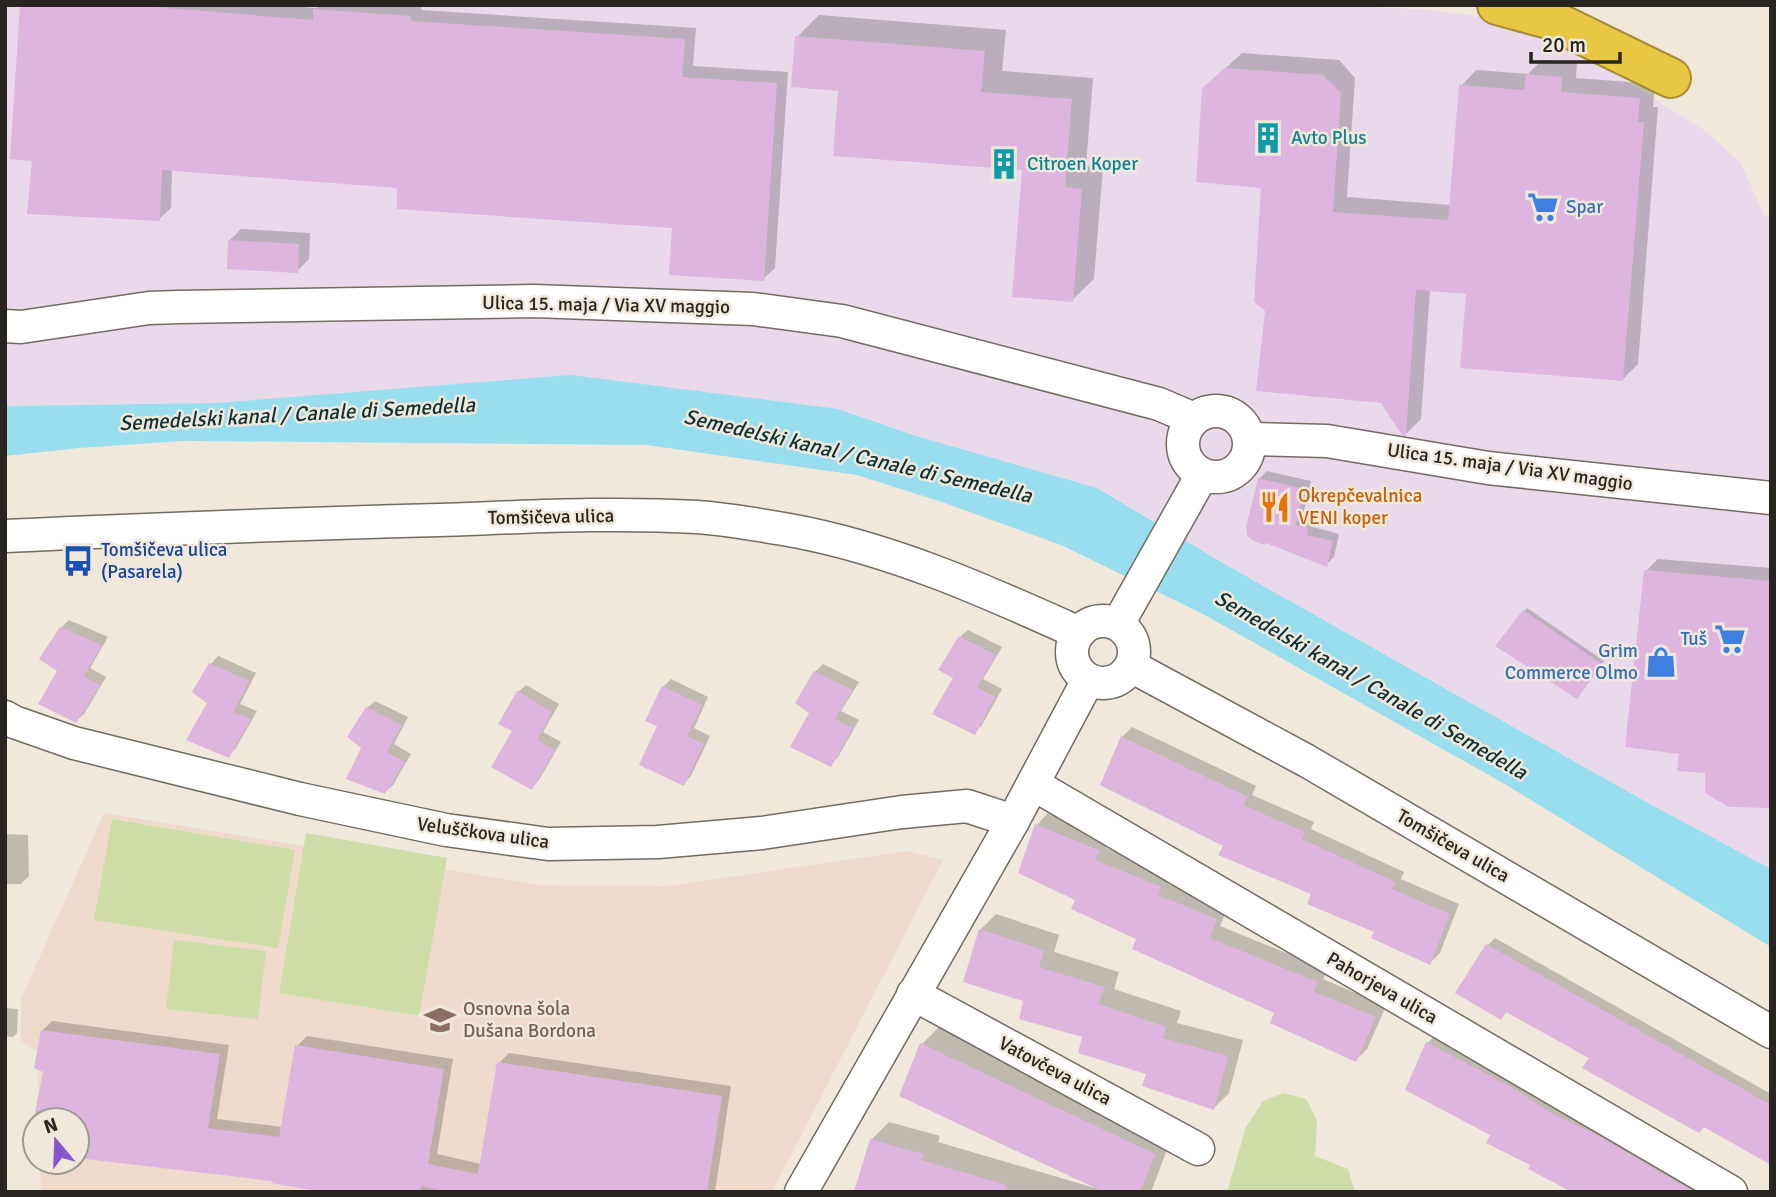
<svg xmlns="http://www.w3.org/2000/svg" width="1776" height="1197" viewBox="0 0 1776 1197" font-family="Signika,sans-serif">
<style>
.industrial{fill:#e9d9eb}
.education{fill:#efdacc}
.green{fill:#cedca8}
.water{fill:#98deef}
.shadow{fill:#0003}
.building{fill:#deb5de}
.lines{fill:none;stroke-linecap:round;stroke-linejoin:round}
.minor-casing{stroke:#726c61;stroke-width:35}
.highway-casing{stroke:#a68e37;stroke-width:42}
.minor{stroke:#fff;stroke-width:32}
.highway{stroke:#eac743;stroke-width:38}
.labels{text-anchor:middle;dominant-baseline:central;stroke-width:5;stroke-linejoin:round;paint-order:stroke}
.culture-label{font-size:19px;fill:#0d838f;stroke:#efe8db;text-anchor:start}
.shop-label{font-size:19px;fill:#366cbe;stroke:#efe8db;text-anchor:end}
.street-label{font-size:19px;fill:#282520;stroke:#efe8db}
.food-label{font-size:19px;fill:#c56008;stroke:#efe8db;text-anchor:start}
.transit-label{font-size:19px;fill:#164399;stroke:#efe8db;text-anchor:start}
.education-label{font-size:19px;fill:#785e54;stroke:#efe8db;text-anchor:start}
.water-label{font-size:21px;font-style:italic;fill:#0e3138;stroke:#efe8db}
</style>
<rect width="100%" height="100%" fill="#efe8db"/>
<polygon class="industrial" points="5,5 1332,5 1433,10 1520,23 1567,44 1704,130 1741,163 1764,216 1771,216 1771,869 1648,803 1221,562 1097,488 916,436 838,409 217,403 5,406"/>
<polygon class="education" points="104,813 541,885 668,886 908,851 943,860 772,1192 41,1192 40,1162 77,1162 77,1120 39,1120 37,1051 21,1041 21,999"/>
<g class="green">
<polygon points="112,819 295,850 278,948 94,920"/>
<polygon points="306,833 447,858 419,1016 279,993"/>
<polygon points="174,940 266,951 258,1019 166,1009"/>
<polygon points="1283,1093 1306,1099 1317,1120 1315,1156 1348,1169 1355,1192 1227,1192 1246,1127 1263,1101"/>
</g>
<polygon class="water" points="571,375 838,409 916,436 1097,488 1221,562 1648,803 1771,869 1771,947 1503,783 1203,614 1061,545 942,502 857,475 647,445 183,441 79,448 5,456 5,406 217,403"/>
<g class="shadow">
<polygon points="22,5 282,5 316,8 319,5 422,5 421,10 696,28 693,66 788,72 775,268 763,279 674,226 399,186 172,169 171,208 159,219 34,159"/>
<polygon points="819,15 1006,30 1002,71 1093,78 1086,166 1103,168 1094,279 1072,300 1024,169 840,89 797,37"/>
<polygon points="1242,53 1339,60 1355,78 1347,197 1451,205 1461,86 1476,70 1528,74 1542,60 1577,62 1576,78 1655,84 1653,107 1658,107 1638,364 1623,379 1468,293 1430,290 1421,419 1406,434 1382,401 1267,310 1263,186 1203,89"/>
<polygon points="241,229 310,233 309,259 297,271 229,241"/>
<polygon points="1267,471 1311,481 1302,518 1315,521 1313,527 1339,534 1334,557 1326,565 1259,479"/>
<polygon points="1658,559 1771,568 1771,806 1706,772 1681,752 1646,571"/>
<polygon points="1527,608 1604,661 1580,694 1524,611"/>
<polygon points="69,620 108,637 90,668 106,677 84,714 76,721 59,670 61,628"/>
<polygon points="968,630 1002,647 983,679 1002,689 982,725 974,733 956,677 960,637"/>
<polygon points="218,656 256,673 240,704 257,711 236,748 228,756 211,664"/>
<polygon points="823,664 859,682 841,711 859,720 838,757 830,765 811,712 815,672"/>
<polygon points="671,679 708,697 694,728 710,736 691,776 683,784 660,725 663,687"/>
<polygon points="526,685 559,704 543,732 561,742 539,780 532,788 514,731 518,692"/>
<polygon points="375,701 408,717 394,744 411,754 393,785 385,792 363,748 367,708"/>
<polygon points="1132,727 1256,786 1252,795 1314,822 1311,829 1404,872 1401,879 1459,904 1440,953 1430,963 1314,893 1226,845 1122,737"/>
<polygon points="1048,813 1110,839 1106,848 1173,875 1169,884 1228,907 1220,926 1328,970 1323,979 1386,1006 1367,1049 1356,1060 1276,1012 1138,938 1077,899 1020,872 1037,825"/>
<polygon points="5,834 28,835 29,876 21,884 5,884"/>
<polygon points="996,914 1059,935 1054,952 1119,972 1114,989 1181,1011 1177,1023 1243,1040 1229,1093 1214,1108 1148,1073 1025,999 965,981 981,929"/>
<polygon points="1495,938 1771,1094 1771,1163 1507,1011 1501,1017 1458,992 1488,945"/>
<polygon points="5,1008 18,1009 17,1033 13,1037 5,1036"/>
<polygon points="52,1021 229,1045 217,1119 283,1127 297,1046 307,1036 453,1059 437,1154 481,1164 499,1063 509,1053 731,1086 715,1192 331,1192 274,1179 77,1156 77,1120 45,1120 42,1031"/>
<polygon points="940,1026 1172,1136 1151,1192 871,1192 871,1140 889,1122 940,1136 938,1142 1095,1188 1096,1186 922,1044"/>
<polygon points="1435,1036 1715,1192 1578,1192 1532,1164 1492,1135 1427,1043"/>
</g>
<g class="building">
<polygon points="20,5 131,5 313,20 313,9 411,16 411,21 685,39 682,77 777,83 764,281 669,275 672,228 397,209 397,188 162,170 160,221 27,214 32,161 10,159"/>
<polygon points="795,36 985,51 981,92 1072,99 1065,187 1082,189 1073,302 1012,297 1022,170 833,156 838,91 791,87"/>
<polygon points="1225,68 1323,75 1341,93 1333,212 1448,220 1459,85 1524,90 1526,74 1562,77 1561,92 1640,98 1638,122 1644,122 1623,381 1460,368 1466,294 1416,290 1406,436 1402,435 1381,403 1256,391 1265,311 1254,302 1261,188 1196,182 1202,88"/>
<polygon points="228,240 299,244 298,273 227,269"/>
<polygon points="1258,478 1304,489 1296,525 1308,528 1307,535 1333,541 1327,567 1266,543 1264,545 1252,540 1247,536 1246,527"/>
<polygon points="1644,570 1771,581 1771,808 1729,807 1705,793 1705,773 1677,771 1679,754 1625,747"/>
<polygon points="1523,610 1602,664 1577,699 1495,646"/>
<polygon points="60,627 102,645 84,676 100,685 76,723 38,704 57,671 39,659"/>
<polygon points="959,636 996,655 977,687 995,697 975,735 932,714 953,678 938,670"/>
<polygon points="209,663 249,681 233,712 251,719 229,758 186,740 207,703 192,692"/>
<polygon points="814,671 853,690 835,719 853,728 831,767 790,747 809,713 795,703"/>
<polygon points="662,686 702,705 687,736 704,744 684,786 639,765 657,726 645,721"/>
<polygon points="517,691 552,712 537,740 555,750 532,790 491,767 512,731 498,724"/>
<polygon points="366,707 402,725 387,752 405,762 385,794 346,779 361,748 347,737"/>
<polygon points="1121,736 1248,797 1243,805 1305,832 1302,839 1395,882 1392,889 1450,914 1430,965 1371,938 1374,932 1307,904 1311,894 1218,855 1223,846 1100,785"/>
<polygon points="1035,824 1100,851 1095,860 1162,887 1158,895 1217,919 1210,938 1318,982 1313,991 1376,1017 1356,1062 1270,1023 1274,1013 1132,949 1136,939 1071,909 1075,900 1018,873"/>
<polygon points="979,929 1044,950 1039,967 1105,987 1099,1004 1166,1027 1163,1038 1228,1056 1214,1110 1142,1086 1146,1074 1078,1053 1082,1037 1019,1019 1023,1001 963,982"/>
<polygon points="1486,944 1771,1105 1771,1165 1704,1127 1699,1133 1582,1068 1589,1058 1506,1012 1501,1020 1455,993"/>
<polygon points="41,1030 220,1054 208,1128 279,1137 295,1045 444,1069 428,1164 478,1174 497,1062 722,1096 707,1192 448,1192 421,1186 420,1192 323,1192 271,1183 272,1181 77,1158 77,1120 44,1120 44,1116 35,1113 43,1072 34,1068"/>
<polygon points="1426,1042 1513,1088 1555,1115 1597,1135 1694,1192 1572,1192 1528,1169 1530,1165 1486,1143 1490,1135 1405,1090"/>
<polygon points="920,1043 1155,1154 1140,1192 1104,1192 899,1096"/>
<polygon points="870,1139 923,1154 921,1160 1007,1185 1006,1192 854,1192"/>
</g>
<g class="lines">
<defs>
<g id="minor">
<polyline points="5,326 21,327 149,308 178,307 534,301 753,309 842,321 1159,404 1194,419"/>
<circle cx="1216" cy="444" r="33"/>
<polyline points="1249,439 1327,441 1488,468 1771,498"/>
<path d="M5,536C150,529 294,524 439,520C525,517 611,512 697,517C727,519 760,525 789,530C890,548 986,591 1079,633"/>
<circle cx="1103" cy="652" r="31"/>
<polyline points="1118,624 1202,475"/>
<polyline points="1131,666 1307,761 1771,1032"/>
<polyline points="5,717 14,722 74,743 300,799 446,830 548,844 658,842 762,833 902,812 967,806 1013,821"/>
<polyline points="1033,784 1731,1192"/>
<polyline points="913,994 1198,1149"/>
<polyline points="801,1192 1013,821 1088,680"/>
</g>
<polyline id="highway" points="1497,5 1552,20 1671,78"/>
</defs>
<use href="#minor" class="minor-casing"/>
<use href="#highway" class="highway-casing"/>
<use href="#minor" class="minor"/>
<use href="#highway" class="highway"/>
</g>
<defs>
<symbol id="building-bare" viewBox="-9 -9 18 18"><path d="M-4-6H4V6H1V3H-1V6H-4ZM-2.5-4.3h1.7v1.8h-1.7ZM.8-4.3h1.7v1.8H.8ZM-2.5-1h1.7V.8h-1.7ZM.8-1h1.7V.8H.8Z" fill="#0f9aa8" stroke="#efe8db" stroke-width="2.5" paint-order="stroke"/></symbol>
<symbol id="supermarket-bare" viewBox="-9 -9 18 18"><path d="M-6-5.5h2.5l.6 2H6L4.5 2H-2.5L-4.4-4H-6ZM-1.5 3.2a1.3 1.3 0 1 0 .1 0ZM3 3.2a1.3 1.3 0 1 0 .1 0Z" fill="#3f7fe0" stroke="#efe8db" stroke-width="2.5" paint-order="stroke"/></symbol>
<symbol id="restaurant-bare" viewBox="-9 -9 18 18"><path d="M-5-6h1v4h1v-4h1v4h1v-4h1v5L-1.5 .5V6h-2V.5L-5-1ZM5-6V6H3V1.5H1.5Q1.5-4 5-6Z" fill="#e8710a" stroke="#efe8db" stroke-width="2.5" paint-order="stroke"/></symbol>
<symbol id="bus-bare" viewBox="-9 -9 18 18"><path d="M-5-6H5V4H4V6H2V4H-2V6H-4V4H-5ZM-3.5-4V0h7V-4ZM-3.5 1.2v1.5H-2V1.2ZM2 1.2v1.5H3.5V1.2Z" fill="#1a4fb4" stroke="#efe8db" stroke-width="2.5" paint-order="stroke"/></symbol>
<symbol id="shop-bare" viewBox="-9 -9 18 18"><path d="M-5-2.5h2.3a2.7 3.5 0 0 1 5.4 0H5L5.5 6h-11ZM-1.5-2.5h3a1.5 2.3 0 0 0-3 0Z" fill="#3f7fe0" stroke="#efe8db" stroke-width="2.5" paint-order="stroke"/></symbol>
<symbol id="school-bare" viewBox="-9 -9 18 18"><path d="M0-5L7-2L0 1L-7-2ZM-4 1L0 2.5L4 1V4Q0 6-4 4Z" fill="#8d6e63" stroke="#efe8db" stroke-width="2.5" paint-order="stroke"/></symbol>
</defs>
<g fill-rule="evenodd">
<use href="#building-bare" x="1246" y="116" width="44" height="44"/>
<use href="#building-bare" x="982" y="142" width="44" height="44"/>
<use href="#supermarket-bare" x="1521" y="185" width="44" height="44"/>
<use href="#restaurant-bare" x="1253" y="485" width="44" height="44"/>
<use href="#bus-bare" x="56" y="539" width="44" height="44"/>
<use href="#supermarket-bare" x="1708" y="617" width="44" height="44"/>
<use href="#shop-bare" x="1639" y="640" width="44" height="44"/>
<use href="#school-bare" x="418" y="998" width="44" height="44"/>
</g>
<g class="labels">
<g class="culture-label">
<text x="1291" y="138">Avto Plus</text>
<text x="1027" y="164">Citroen Koper</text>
</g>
<g class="shop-label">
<text x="1566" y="207" text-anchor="start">Spar</text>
<text x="1707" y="639">Tuš</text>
<text x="1638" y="651">Grim<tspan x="1638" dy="22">Commerce Olmo</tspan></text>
</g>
<g class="street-label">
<text transform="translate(606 305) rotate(1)">Ulica 15. maja / Via XV maggio</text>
<text transform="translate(1510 467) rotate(8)">Ulica 15. maja / Via XV maggio</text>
<text transform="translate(551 517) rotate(-1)">Tomšičeva ulica</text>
<text transform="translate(483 833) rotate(8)">Veluščkova ulica</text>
<text transform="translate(1453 846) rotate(30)">Tomšičeva ulica</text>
<text transform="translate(1382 988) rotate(30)">Pahorjeva ulica</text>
<text transform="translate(1055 1071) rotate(28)">Vatovčeva ulica</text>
</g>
<g class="food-label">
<text x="1298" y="496">Okrepčevalnica<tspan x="1298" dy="22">VENI koper</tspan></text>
</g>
<g class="transit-label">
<text x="101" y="550">Tomšičeva ulica<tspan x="101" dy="22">(Pasarela)</tspan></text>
</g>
<g class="education-label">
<text x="463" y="1009">Osnovna šola<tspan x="463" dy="22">Dušana Bordona</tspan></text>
</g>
<g class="water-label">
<text transform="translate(297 414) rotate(-3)">Semedelski kanal / Canale di Semedella</text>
<text transform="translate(858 456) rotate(13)">Semedelski kanal / Canale di Semedella</text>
<text transform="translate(1371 685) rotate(30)">Semedelski kanal / Canale di Semedella</text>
</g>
</g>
<rect width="1776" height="1197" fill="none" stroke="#282520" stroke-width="14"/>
<g transform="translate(56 1141) rotate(341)"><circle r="33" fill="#efe8db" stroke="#9f9a90" stroke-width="2"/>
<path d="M0-5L12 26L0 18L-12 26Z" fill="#8855cd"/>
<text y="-10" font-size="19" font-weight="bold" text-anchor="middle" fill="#282520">N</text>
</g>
<path d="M1531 52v10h89v-10" fill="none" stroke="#282520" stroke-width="3.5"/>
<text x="1542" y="52" font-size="21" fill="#282520" stroke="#efe8db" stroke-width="5" paint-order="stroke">20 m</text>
</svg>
